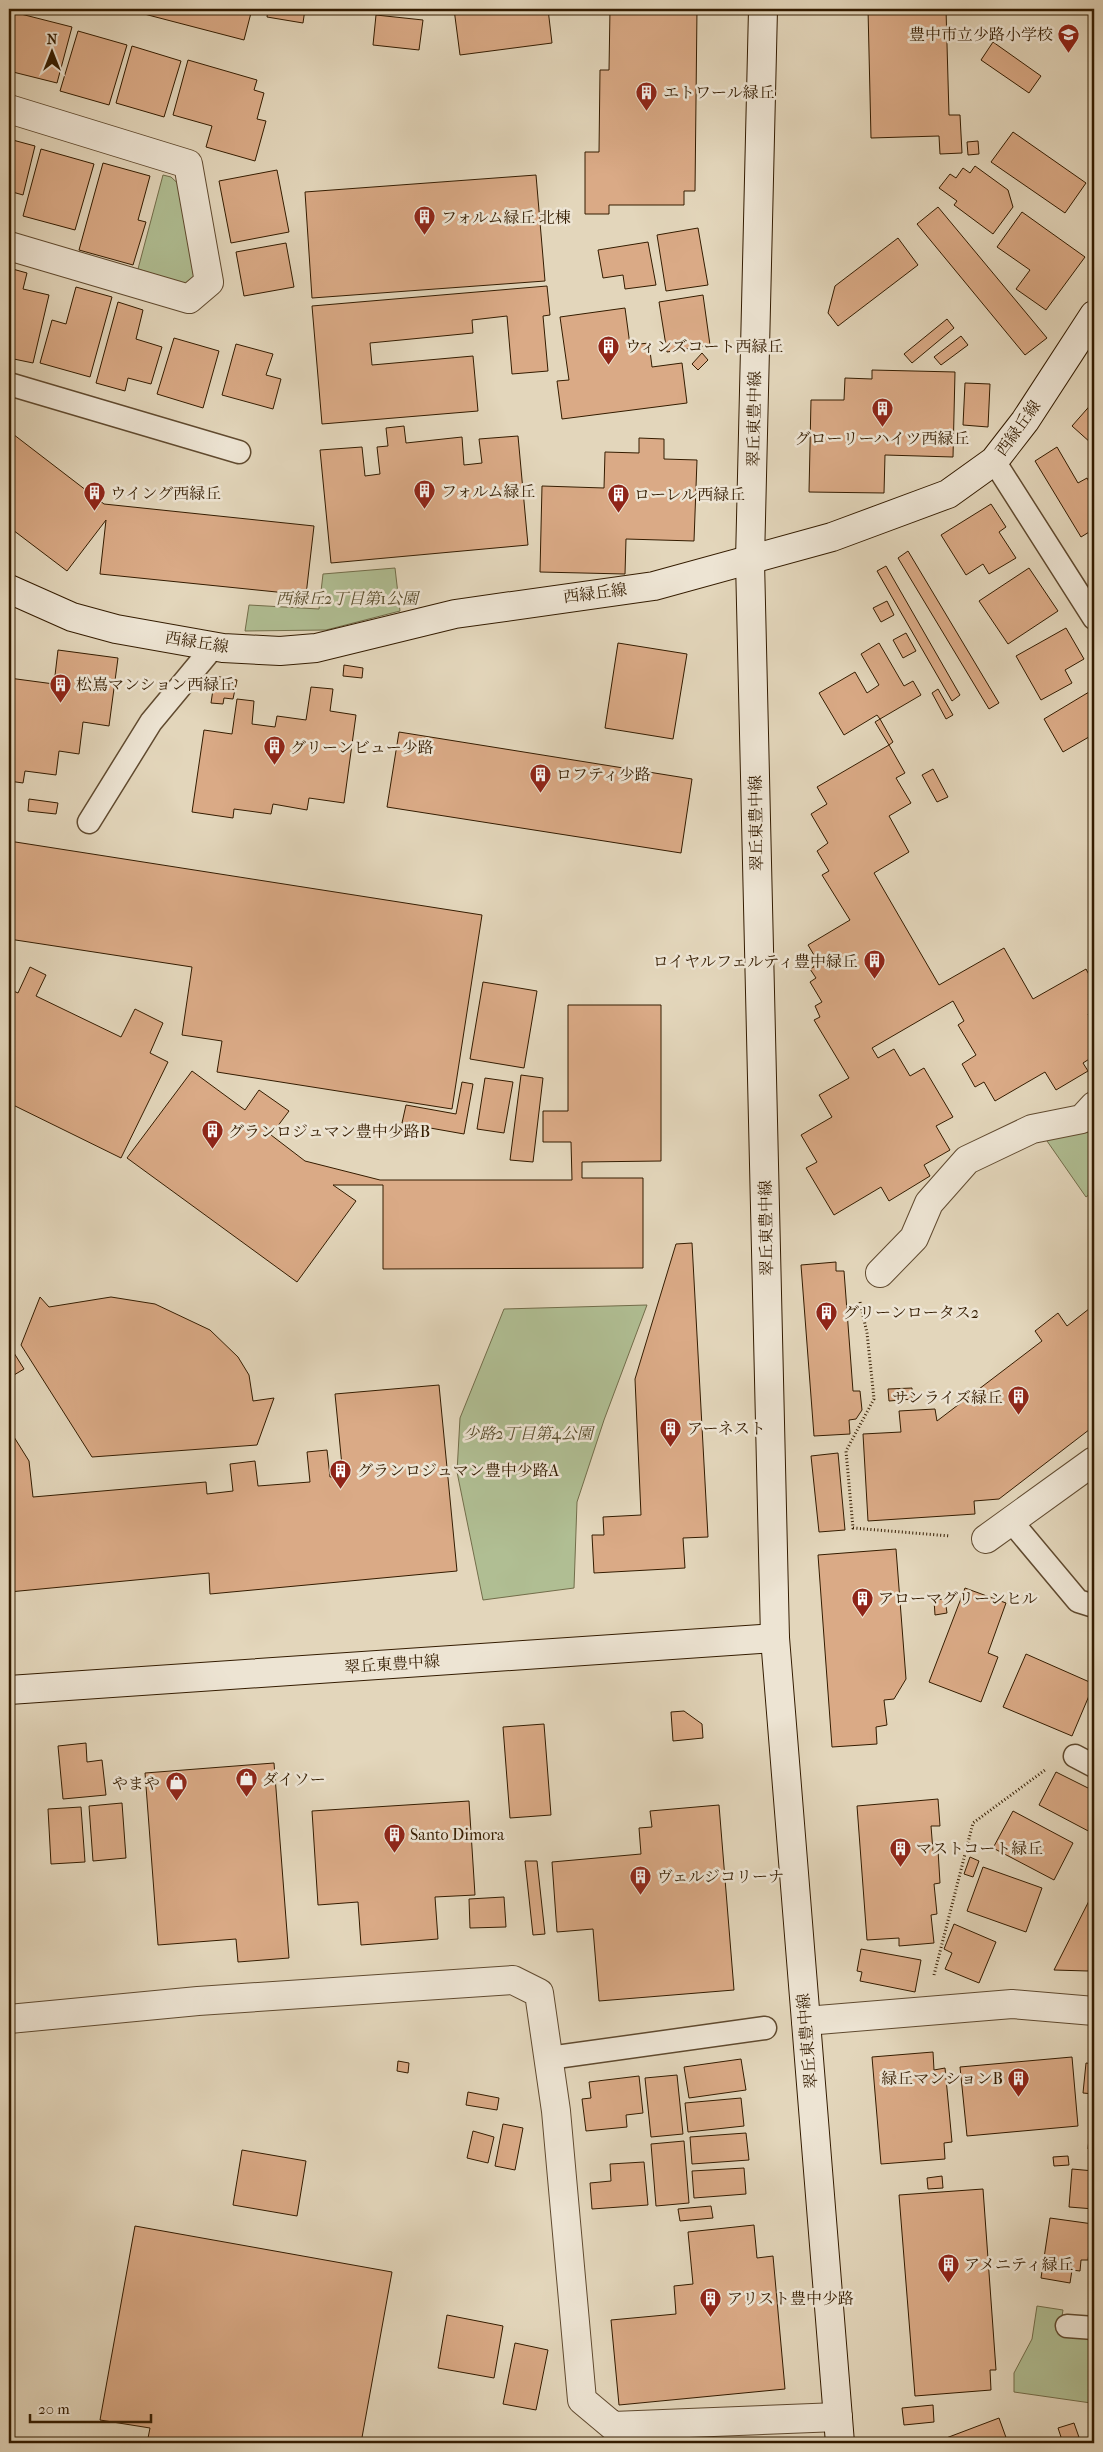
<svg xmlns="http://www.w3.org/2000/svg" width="1103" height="2452" viewBox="0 0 1103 2452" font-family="'IM FELL French Canon','Noto Serif JP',serif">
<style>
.green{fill:#b0be93;stroke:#726d4a}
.building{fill:#daaa86;stroke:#341c00}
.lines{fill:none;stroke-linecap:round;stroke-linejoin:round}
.lane-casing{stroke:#604a2f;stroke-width:25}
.street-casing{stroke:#604a2f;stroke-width:30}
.secondary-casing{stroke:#341c00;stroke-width:30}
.path{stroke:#341c00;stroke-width:3;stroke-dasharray:1 2.5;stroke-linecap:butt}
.lane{stroke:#ede4d3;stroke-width:22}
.street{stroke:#ede4d3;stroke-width:28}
.secondary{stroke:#ede4d3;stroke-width:28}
.labels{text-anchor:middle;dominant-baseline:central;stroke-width:5;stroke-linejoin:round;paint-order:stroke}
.poi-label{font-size:16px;fill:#341c00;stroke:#ede4d3;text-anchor:start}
.street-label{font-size:16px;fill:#341c00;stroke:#ede4d3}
.park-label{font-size:16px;font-style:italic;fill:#594d2c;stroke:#ede4d3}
</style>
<rect width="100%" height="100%" fill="#e3d6bb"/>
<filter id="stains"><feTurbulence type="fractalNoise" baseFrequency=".004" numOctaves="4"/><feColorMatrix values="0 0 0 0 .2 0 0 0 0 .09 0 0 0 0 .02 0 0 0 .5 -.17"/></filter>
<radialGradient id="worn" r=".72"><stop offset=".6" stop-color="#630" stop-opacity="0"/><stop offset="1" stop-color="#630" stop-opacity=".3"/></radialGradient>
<g class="green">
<polygon points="163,175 171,177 184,189 198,273 188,285 138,269"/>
<polygon points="395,568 400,611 326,630 245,631 249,605 319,609 323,574"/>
<polygon points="1094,1130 1094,1191 1086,1197 1047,1141 1056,1136"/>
<polygon points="647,1305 604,1420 577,1502 574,1588 483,1600 457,1472 460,1418 504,1309"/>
<polygon points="1037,2306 1063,2310 1059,2334 1094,2338 1091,2403 1014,2392 1014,2373 1032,2339"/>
</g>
<g class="building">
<polygon points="125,9 252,9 244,40"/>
<polygon points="268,9 305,9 303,23 267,17"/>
<polygon points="307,9 343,9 342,14"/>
<polygon points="454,9 548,9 552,43 460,55"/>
<polygon points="610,9 697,9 695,191 684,191 684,205 609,205 609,214 585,214 585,152 599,152 600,70 609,70"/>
<polygon points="868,9 946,9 949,115 960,115 962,153 940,154 939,136 871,138"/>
<polygon points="9,11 72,27 57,83 9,71"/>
<polygon points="376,15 423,20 419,50 373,45"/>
<polygon points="78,31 127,45 109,105 60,91"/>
<polygon points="993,42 1041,76 1029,93 981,60"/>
<polygon points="132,46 181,61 164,117 116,103"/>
<polygon points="188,60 257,80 254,90 264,93 257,119 266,121 255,161 206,147 212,126 173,115"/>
<polygon points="1013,132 1086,183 1065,213 991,162"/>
<polygon points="9,139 35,146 23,195 9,191"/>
<polygon points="978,141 979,154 968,155 967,142"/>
<polygon points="41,149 94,164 75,230 23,216"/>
<polygon points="103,163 150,176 138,220 146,222 133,265 79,250"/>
<polygon points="975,166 1008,190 1013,207 993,234 954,205 957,201 939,188 950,174 956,178 963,168 970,173"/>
<polygon points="277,170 289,232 231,243 219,181"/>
<polygon points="536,175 545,281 312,298 305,192"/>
<polygon points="938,207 1047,338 1025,355 917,224"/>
<polygon points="1022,212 1085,257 1046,310 1016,289 1030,270 997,247"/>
<polygon points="698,228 708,285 666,291 657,235"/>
<polygon points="898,238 918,265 838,326 828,313 835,286"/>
<polygon points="648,242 656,285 625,289 623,275 603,278 598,250"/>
<polygon points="286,243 294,287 244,296 236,252"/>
<polygon points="9,268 27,273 23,289 49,295 33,363 9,358"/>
<polygon points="547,286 550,315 543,316 548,371 512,374 507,316 472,320 473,333 370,343 372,365 473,356 478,411 322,424 312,306"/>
<polygon points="76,287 112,297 90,377 40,363 52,320 66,324"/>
<polygon points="703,295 710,345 667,352 659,302"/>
<polygon points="118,302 143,310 136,339 162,347 151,384 128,378 125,391 96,383"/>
<polygon points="625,308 630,345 649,343 652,367 682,363 687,403 562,419 557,381 569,380 560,317"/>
<polygon points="947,319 954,328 912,363 904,354"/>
<polygon points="961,336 968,345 941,365 934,357"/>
<polygon points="174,338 219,351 203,408 157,394"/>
<polygon points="236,344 273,354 266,375 281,379 273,409 222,395"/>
<polygon points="702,353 708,360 698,370 692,364"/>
<polygon points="872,370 955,372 953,457 885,455 884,493 809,492 811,400 844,400 845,378 872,379"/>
<polygon points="965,383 990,384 988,427 963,425"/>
<polygon points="1094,401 1094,439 1091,443 1072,426"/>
<polygon points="404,426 406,443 462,437 464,465 482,463 479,439 518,436 528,545 331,563 320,450 362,447 365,476 380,474 377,447 388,446 386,428"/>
<polygon points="9,431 104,504 314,526 306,595 100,574 106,520 67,571 9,527"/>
<polygon points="639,438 664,439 664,459 697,460 694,541 626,539 625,574 540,572 542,486 604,488 605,452 639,453"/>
<polygon points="1057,447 1078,483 1087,478 1094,491 1094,529 1081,537 1035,461"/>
<polygon points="991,504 1006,527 999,532 1016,558 989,574 983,564 966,575 941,535"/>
<polygon points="908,551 999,703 989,709 898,558"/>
<polygon points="886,566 960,695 952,701 877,571"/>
<polygon points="1029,568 1058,611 1008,644 979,601"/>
<polygon points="887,601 894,615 881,622 873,608"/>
<polygon points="1066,628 1084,659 1065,670 1072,683 1041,700 1016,656"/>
<polygon points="906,633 916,651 903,658 893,640"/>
<polygon points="618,643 687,654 673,739 605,728"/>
<polygon points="879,643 904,686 913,681 921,695 880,719 877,715 844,735 819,693 855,672 867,693 879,685 861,654"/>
<polygon points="58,650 118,658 109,726 83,722 79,754 59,751 56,775 25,771 23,783 9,781 9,678 54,684"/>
<polygon points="344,665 363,668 362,678 343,676"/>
<polygon points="215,676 237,680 233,699 224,698 223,704 211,703"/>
<polygon points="311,687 333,689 330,711 356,715 344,803 309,798 307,810 273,804 271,814 234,809 233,818 192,812 204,730 232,734 237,699 254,701 252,724 275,727 277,716 306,720"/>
<polygon points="938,689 953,715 946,719 932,693"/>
<polygon points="1094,689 1094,734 1063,752 1044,719"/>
<polygon points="880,719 893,742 889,745 875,722"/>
<polygon points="399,732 692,779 681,853 387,807"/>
<polygon points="889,745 905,773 896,778 911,803 889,816 909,852 874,873 939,985 1004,948 1033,999 1086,969 1094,984 1094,1011 1088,1014 1094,1024 1094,1056 1083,1063 1088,1071 1056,1090 1045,1072 995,1101 984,1082 975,1087 962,1064 976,1055 958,1025 964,1021 953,1001 872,1048 878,1058 894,1049 910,1076 924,1068 953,1117 936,1126 950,1150 924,1165 930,1176 889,1201 881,1187 834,1215 806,1168 817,1162 801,1135 832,1117 819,1095 849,1078 814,1020 820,1017 815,1006 822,1002 810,982 816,978 810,969 814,967 809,957 814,955 808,945 850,920 822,875 829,871 817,851 828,843 811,814 827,804 817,787"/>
<polygon points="933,769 948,797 937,802 922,775"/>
<polygon points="29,799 58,803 56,814 28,811"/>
<polygon points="9,841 482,915 452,1109 217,1072 222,1041 182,1035 192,967 9,939"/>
<polygon points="30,967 46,975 36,996 121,1037 135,1009 163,1023 150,1053 168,1062 121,1158 9,1103 9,989 18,993"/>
<polygon points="483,982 537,991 524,1068 470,1059"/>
<polygon points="568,1005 661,1005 661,1161 582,1162 582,1178 643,1178 643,1268 383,1269 383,1185 333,1185 356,1201 297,1282 127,1158 192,1071 245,1110 259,1090 289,1111 271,1135 305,1161 380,1180 572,1180 571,1142 543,1142 543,1111 568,1111"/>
<polygon points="521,1075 543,1078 533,1162 510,1160"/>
<polygon points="485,1078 513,1082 504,1133 477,1129"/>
<polygon points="462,1082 473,1084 464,1134 402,1123 406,1105 456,1114"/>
<polygon points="692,1243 708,1537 683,1538 685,1568 594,1573 592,1535 604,1535 603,1517 641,1515 635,1379 676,1244"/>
<polygon points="836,1262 836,1271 844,1271 853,1391 860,1391 862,1410 856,1419 849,1420 850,1434 814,1436 801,1265"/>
<polygon points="40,1297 49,1307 111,1297 155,1304 210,1330 238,1357 249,1375 253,1401 274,1398 257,1445 92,1457 21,1345"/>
<polygon points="1094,1305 1094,1426 999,1499 974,1501 975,1514 868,1521 863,1434 901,1432 899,1411 935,1409 937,1421 1042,1341 1035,1331 1058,1313 1067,1326"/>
<polygon points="9,1345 24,1369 9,1378"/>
<polygon points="439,1385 457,1571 210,1594 209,1573 9,1592 9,1429 29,1461 33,1497 206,1482 207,1494 233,1491 230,1464 255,1461 258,1486 310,1482 307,1452 327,1450 330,1477 343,1476 335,1394"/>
<polygon points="912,1388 912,1399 889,1401 888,1389"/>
<polygon points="838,1453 845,1530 819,1532 811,1456"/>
<polygon points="896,1549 906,1679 894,1699 884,1700 887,1725 876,1727 877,1744 832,1747 818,1555"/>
<polygon points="965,1588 1006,1603 988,1653 998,1657 981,1702 929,1682"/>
<polygon points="945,1599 947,1613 935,1615 934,1600"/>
<polygon points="1026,1654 1094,1684 1072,1736 1003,1707"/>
<polygon points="684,1711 702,1724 703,1738 673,1741 671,1712"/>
<polygon points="544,1724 551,1815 510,1818 503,1727"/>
<polygon points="86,1743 87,1762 102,1760 106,1795 63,1799 58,1746"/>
<polygon points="274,1763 289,1958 238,1962 236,1939 158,1945 145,1773"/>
<polygon points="1056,1772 1094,1791 1094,1834 1039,1805"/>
<polygon points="938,1799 940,1826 931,1826 933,1851 938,1850 940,1883 934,1884 937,1914 931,1915 934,1943 899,1946 899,1938 867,1940 857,1806"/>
<polygon points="469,1801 475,1895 435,1897 438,1939 361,1945 358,1902 318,1905 312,1811"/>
<polygon points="122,1803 126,1858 93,1861 89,1806"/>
<polygon points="719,1805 734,1990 599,2001 593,1929 557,1932 552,1862 641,1854 639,1828 652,1827 650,1811"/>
<polygon points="81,1807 85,1862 51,1864 48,1809"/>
<polygon points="1013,1811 1073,1843 1054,1880 993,1848"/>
<polygon points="970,1857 979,1861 973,1877 964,1874"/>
<polygon points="525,1861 537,1861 545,1934 533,1935"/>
<polygon points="983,1867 1042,1888 1026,1932 967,1911"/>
<polygon points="1094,1891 1094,1958 1088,1971 1054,1970"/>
<polygon points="504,1897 506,1927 470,1928 469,1899"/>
<polygon points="954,1924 996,1942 979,1983 945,1969 952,1953 944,1949"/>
<polygon points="861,1949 921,1960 915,1992 860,1981 862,1972 857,1971"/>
<polygon points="933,2052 934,2070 945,2068 952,2142 944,2143 945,2159 881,2164 872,2057"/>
<polygon points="1072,2057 1078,2126 967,2136 960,2067"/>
<polygon points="741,2059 746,2090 689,2098 684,2067"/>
<polygon points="398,2061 409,2063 408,2073 397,2071"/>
<polygon points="1086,2063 1094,2064 1094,2094 1083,2093"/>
<polygon points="677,2075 683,2134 651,2137 645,2078"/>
<polygon points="639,2076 643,2113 626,2115 627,2127 586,2131 582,2099 591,2098 589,2082"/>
<polygon points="468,2092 499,2098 497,2110 466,2105"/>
<polygon points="741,2098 744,2126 688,2132 685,2103"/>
<polygon points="1091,2114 1094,2114 1094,2150 1088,2149"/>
<polygon points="503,2124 523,2128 515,2170 495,2166"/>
<polygon points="473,2131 494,2137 488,2163 467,2158"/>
<polygon points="746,2133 749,2160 692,2164 690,2137"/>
<polygon points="684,2141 689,2203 656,2206 651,2144"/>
<polygon points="242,2150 306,2161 297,2216 233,2205"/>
<polygon points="1068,2156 1069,2165 1054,2166 1053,2157"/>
<polygon points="644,2162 648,2205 592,2209 590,2183 611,2181 610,2164"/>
<polygon points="744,2168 746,2194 694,2198 692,2171"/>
<polygon points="1072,2169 1094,2171 1094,2209 1069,2207"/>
<polygon points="942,2176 943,2188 928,2189 927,2178"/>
<polygon points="983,2189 996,2370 990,2370 991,2390 915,2396 899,2195"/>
<polygon points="711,2206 713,2218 680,2221 678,2209"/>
<polygon points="1050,2218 1093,2224 1088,2260 1081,2260 1080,2271 1072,2270 1070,2283 1041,2278"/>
<polygon points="754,2225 757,2258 773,2256 785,2389 619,2405 611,2320 676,2314 674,2286 693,2284 688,2232"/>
<polygon points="135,2226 392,2272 361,2443 147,2443 150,2428 100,2420"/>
<polygon points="1094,2278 1094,2300 1091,2299"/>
<polygon points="447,2315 503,2326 494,2378 438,2368"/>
<polygon points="515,2343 548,2350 536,2410 503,2404"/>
<polygon points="933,2405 934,2422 904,2425 902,2408"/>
<polygon points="999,2418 1008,2443 933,2443"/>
<polygon points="1074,2423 1081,2443 1063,2443 1058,2428"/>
</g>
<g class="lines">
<defs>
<g id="lane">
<polyline points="9,384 239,452"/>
<polyline points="994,461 1094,618"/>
<polyline points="89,822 151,722 214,646"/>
<polyline points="1011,1521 1078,1601 1094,1606"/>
<polyline points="1075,1756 1094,1766"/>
<polyline points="549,2058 765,2028"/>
<polyline points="1067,2326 1094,2328"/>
</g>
<g id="street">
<polyline points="9,109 188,164 209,282 189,299 9,246"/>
<polyline points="880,1273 914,1238 929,1203 967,1160 1032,1129 1082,1119 1094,1106"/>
<polyline points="986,1539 1094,1461"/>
<polyline points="9,2019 198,2001 513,1980 539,1993 556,2111 582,2400 613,2426 838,2417"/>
<polyline points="806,2021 1012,2004 1094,2011"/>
</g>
<g id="secondary">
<polyline points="763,9 750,561 775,1638 840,2443"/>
<polyline points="9,589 72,617 116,629 223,648 280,651 316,648 455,614 654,586 832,537 948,494 994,461 1025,421 1094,315"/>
<polyline points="9,1690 775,1638"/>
</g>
</defs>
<use href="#lane" class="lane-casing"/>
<use href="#street" class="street-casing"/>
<use href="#secondary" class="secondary-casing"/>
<g class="path">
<polyline points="860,1302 867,1333 874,1399 846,1451 853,1528 950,1536"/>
<polyline points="934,1975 973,1823 1045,1770"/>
</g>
<use href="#lane" class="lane"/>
<use href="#street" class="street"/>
<use href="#secondary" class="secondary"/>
</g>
<defs>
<symbol id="school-pin" viewBox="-11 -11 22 30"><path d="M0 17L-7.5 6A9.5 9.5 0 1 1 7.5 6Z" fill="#8f2418" stroke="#ede4d3"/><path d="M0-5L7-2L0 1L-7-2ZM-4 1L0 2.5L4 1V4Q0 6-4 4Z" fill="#fff"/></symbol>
<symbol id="building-pin" viewBox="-11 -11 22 30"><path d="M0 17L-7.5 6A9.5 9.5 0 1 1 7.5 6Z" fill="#8f2418" stroke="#ede4d3"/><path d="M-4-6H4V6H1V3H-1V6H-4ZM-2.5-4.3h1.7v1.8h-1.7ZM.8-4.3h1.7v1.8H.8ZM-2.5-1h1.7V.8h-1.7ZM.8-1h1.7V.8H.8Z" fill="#fff"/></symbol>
<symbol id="shop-pin" viewBox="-11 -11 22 30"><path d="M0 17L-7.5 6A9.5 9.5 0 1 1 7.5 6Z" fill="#8f2418" stroke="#ede4d3"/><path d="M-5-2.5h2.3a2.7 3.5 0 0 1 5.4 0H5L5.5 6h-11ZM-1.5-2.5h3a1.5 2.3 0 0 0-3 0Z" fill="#fff"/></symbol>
</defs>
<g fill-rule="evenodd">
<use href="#school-pin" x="1056" y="22" width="25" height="34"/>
<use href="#building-pin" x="634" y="80" width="25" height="34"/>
<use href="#building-pin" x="412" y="204" width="25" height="34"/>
<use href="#building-pin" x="596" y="334" width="25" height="34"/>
<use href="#building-pin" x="870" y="396" width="25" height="34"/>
<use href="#building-pin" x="412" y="478" width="25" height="34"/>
<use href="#building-pin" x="82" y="480" width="25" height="34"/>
<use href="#building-pin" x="606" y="482" width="25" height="34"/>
<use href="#building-pin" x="48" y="672" width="25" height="34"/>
<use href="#building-pin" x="262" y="734" width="25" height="34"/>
<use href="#building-pin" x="528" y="762" width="25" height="34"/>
<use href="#building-pin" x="862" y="948" width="25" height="34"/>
<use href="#building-pin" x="200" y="1118" width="25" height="34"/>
<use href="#building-pin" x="814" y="1300" width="25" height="34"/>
<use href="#building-pin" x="1006" y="1384" width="25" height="34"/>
<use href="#building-pin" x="658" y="1416" width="25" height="34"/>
<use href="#building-pin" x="328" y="1458" width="25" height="34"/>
<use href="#building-pin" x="850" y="1586" width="25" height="34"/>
<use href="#shop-pin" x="234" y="1766" width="25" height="34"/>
<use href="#shop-pin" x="164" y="1770" width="25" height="34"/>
<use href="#building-pin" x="382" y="1822" width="25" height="34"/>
<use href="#building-pin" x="888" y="1836" width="25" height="34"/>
<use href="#building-pin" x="628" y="1864" width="25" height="34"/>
<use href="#building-pin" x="1006" y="2066" width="25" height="34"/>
<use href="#building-pin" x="936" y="2252" width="25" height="34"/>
<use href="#building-pin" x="698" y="2286" width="25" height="34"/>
</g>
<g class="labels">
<g class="poi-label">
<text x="1053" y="34" text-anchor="end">豊中市立少路小学校</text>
<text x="663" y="92">エトワール緑丘</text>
<text x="441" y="217">フォルム緑丘 北棟</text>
<text x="625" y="346">ウィンズコート西緑丘</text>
<text x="882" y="438" text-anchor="middle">グローリーハイツ西緑丘</text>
<text x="441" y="491">フォルム緑丘</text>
<text x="110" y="493">ウイング西緑丘</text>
<text x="634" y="494">ローレル西緑丘</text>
<text x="76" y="684">松嶌マンション西緑丘</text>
<text x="290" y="747">グリーンビュー少路</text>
<text x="556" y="774">ロフティ少路</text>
<text x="858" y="961" text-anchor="end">ロイヤルフェルティ豊中緑丘</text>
<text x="228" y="1131">グランロジュマン豊中少路B</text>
<text x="843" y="1312">グリーンロータス2</text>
<text x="1003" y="1397" text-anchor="end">サンライズ緑丘</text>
<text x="687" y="1428">アーネスト</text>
<text x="357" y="1470">グランロジュマン豊中少路A</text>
<text x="878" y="1598">アローマグリーンヒル</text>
<text x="262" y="1779">ダイソー</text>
<text x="160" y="1783" text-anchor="end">やまや</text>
<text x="410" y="1834">Santo Dimora</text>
<text x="916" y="1848">マストコート緑丘</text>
<text x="657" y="1876">ヴェルジコリーナ</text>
<text x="1003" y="2078" text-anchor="end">緑丘マンションB</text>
<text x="964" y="2264">アメニティ緑丘</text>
<text x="727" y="2298">アリスト豊中少路</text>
</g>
<g class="street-label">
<text transform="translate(754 419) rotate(-89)">翠丘東豊中線</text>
<text transform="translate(1018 428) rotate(-54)">西緑丘線</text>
<text transform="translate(595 593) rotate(-7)">西緑丘線</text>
<text transform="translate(197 642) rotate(9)">西緑丘線</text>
<text transform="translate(756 823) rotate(-91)">翠丘東豊中線</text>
<text transform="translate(766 1228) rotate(-91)">翠丘東豊中線</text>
<text transform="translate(392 1664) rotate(-4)">翠丘東豊中線</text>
<text transform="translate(807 2041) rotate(-95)">翠丘東豊中線</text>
</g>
<g class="park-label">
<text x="347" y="598">西緑丘2丁目第1公園</text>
<text x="528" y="1433">少路2丁目第4公園</text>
</g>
</g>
<rect width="1103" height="2452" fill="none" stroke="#e3d6bb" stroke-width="30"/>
<rect x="10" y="10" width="1083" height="2432" fill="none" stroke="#341c00" stroke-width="2.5"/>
<rect x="15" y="15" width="1073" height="2422" fill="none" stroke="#341c00"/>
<g transform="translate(52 52)" stroke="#ede4d3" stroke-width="4" paint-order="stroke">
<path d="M0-4L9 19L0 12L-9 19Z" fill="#341c00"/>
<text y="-8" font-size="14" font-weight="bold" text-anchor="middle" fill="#341c00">N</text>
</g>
<path d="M30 2414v8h121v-8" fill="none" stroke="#341c00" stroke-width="2.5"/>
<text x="38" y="2414" font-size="15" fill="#341c00" stroke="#ede4d3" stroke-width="4" paint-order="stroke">20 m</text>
<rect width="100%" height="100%" filter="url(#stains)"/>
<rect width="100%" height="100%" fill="url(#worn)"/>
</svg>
